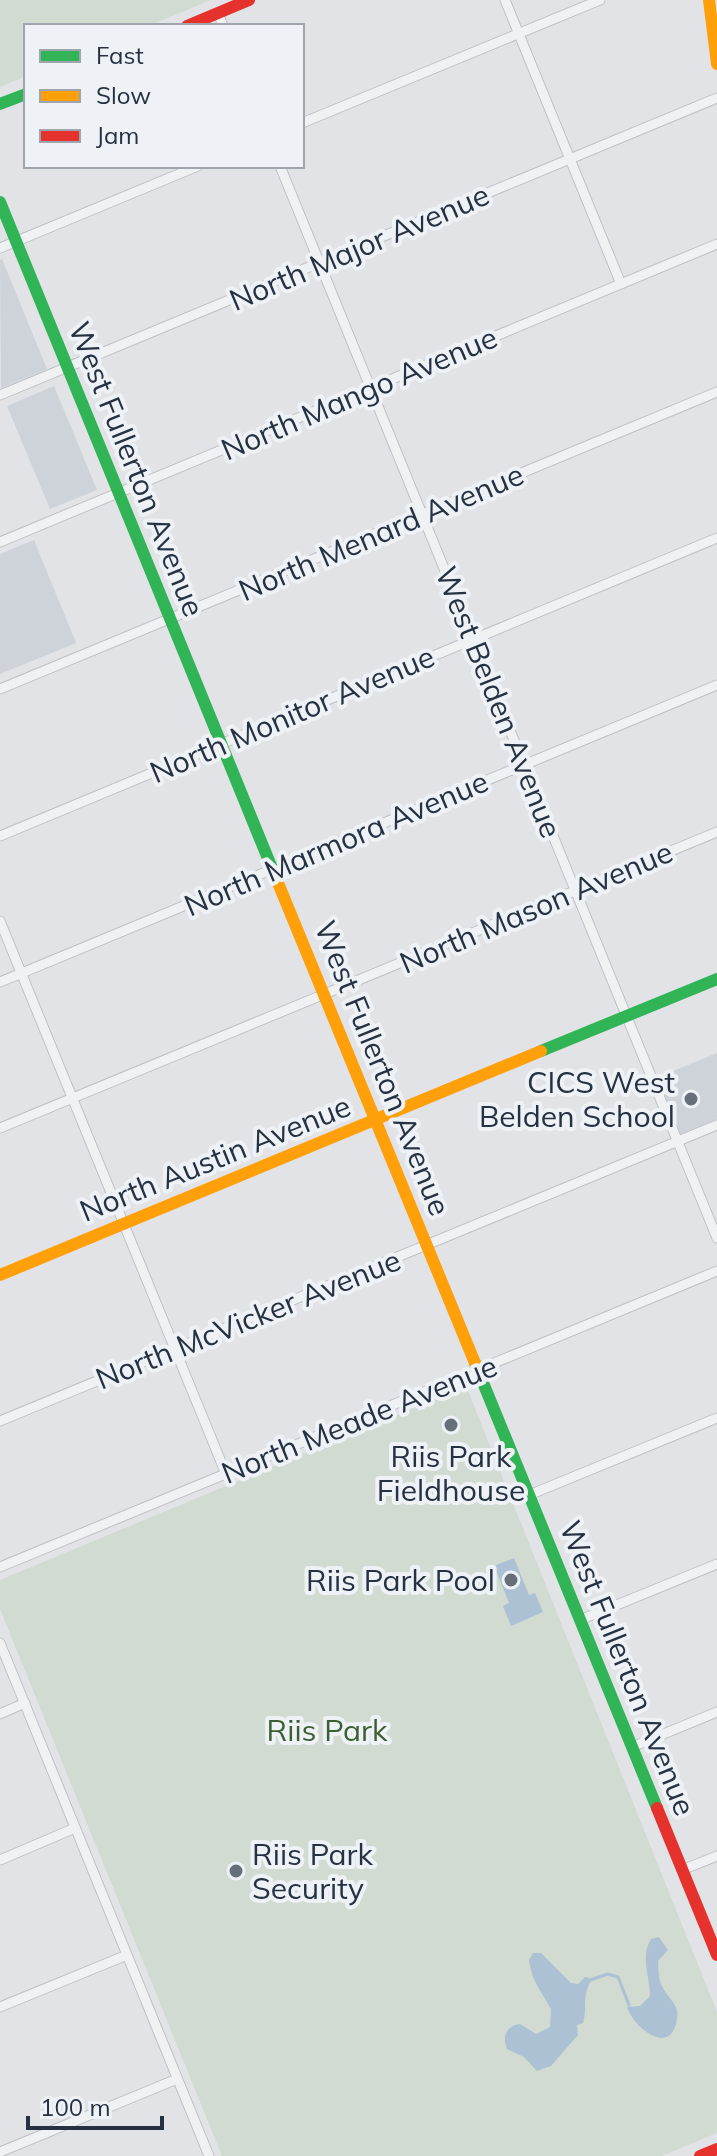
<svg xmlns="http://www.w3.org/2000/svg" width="717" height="2156" viewBox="0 0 717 2156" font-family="Mulish,sans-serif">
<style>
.built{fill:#ced3da}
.green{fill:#d2dbd1}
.water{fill:#acc1d4}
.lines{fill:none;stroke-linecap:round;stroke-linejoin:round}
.stream{stroke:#acc1d4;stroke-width:3}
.street-casing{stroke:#bfc1c4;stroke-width:11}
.street{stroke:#f0f1f3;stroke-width:9}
.fast{stroke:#30b455;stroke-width:12}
.slow{stroke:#ff9f0a;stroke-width:12}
.jam{stroke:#e5322d;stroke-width:12}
.poi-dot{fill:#676f7b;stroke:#eef2f6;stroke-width:3}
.labels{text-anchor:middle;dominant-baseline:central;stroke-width:8;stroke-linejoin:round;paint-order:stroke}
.street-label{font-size:30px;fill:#263141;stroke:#eef2f6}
.poi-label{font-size:30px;fill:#263141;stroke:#eef2f6;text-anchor:end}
.park-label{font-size:30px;fill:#3d5e32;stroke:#eef2f6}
</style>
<rect width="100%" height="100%" fill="#e1e3e6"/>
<g class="built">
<polygon points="2,259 47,369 1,388 0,260"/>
<polygon points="54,386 97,490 50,509 7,406"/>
<polygon points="34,540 76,643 0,674 0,554"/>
<polygon points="717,1053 717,1120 680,1136 656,1078"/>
</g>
<g class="green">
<polygon points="0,0 211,0 148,26 26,26 26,76 0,87"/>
<polygon points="466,1386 717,2012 717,2133 662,2156 222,2156 0,1609 0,1580"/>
</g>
<g class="water">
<polygon points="514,1558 529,1595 535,1593 543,1612 511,1626 503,1606 509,1603 494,1566"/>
<path d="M659,1937L668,1950L658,1961C659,1970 658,1979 662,1986C667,1998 680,2004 677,2019C671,2058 634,2028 627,2007L640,2006L650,1996C650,1978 640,1956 651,1939Z"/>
<path d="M533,1953H541L571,1983L578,1984L585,1977L589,1978L591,1981C581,1998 588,2007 583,2023L577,2025L578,2035L551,2066L537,2071L524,2057L507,2049C502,2036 506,2026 520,2024L536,2034L550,2027L551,2009C540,1989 533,1984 529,1960Z"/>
</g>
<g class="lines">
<polyline class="stream" points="590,1980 608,1974 618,1977 629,2005"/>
<defs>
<g id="street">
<polyline points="505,0 621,284"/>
<polyline points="218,13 223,26"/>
<polyline points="302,123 600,0"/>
<polyline points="280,166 717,1238"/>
<polyline points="0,248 198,166"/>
<polyline points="0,395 717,98"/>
<polyline points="0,542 717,244"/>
<polyline points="0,689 717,392"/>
<polyline points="0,836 717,538"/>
<polyline points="0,921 226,1474"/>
<polyline points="0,982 717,685"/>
<polyline points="0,1128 717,832"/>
<polyline points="0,1421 717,1125"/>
<polyline points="529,1495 717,1418"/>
<polyline points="0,1567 717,1271"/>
<polyline points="580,1620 717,1564"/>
<polyline points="0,1643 209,2156"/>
<polyline points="0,1714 25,1703"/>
<polyline points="632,1747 717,1712"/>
<polyline points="0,1860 75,1828"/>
<polyline points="682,1870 717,1856"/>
<polyline points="0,2007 127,1955"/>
<polyline points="0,2152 177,2079"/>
</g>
</defs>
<use href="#street" class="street-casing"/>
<use href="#street" class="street"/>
<g class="fast">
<polyline points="0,104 26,94"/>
<polyline points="0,202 276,878"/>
<polyline points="541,1051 717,979"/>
<polyline points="475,1363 657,1808"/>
</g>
<g class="slow">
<polyline points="709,0 717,64"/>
<polyline points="276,878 475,1363"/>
<polyline points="0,1275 541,1051"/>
</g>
<g class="jam">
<polyline points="187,26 249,0"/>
<polyline points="657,1808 717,1955"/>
<polyline points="700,2156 717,2149"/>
</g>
</g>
<g class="poi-dot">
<circle cx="691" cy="1099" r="8"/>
<circle cx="451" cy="1425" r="8"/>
<circle cx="511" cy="1580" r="8"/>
<circle cx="236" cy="1871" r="8"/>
</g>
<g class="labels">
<g class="street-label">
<text transform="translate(359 247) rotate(-23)">North Major Avenue</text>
<text transform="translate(359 393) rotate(-23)">North Mango Avenue</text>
<text transform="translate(137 469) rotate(68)">West Fullerton Avenue</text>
<text transform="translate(381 532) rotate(-23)">North Menard Avenue</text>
<text transform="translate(499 702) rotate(68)">West Belden Avenue</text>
<text transform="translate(292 714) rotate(-23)">North Monitor Avenue</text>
<text transform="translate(336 843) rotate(-23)">North Marmora Avenue</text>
<text transform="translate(536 907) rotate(-23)">North Mason Avenue</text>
<text transform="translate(383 1068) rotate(68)">West Fullerton Avenue</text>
<text transform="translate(215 1158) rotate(-22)">North Austin Avenue</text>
<text transform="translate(248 1319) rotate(-22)">North McVicker Avenue</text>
<text transform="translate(359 1419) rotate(-22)">North Meade Avenue</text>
<text transform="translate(628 1668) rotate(68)">West Fullerton Avenue</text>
</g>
<g class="poi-label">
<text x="675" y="1082">CICS West<tspan x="675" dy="34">Belden School</tspan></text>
<text x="451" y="1456" text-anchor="middle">Riis Park<tspan x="451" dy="34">Fieldhouse</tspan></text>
<text x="495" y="1580">Riis Park Pool</text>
<text x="252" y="1854" text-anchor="start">Riis Park<tspan x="252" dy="34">Security</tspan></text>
</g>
<g class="park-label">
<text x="327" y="1730">Riis Park</text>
</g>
</g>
<rect x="24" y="24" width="280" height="144" fill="#eef2f6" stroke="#9ea5ae" stroke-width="2"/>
<rect x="40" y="50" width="40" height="12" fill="#30b455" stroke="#9ea5ae" stroke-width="2"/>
<text x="96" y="64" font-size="24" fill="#263141">Fast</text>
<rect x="40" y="90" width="40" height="12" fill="#ff9f0a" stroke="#9ea5ae" stroke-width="2"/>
<text x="96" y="104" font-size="24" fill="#263141">Slow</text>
<rect x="40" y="130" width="40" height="12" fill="#e5322d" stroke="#9ea5ae" stroke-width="2"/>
<text x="96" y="144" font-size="24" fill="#263141">Jam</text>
<path d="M28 2116v12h134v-12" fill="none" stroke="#263141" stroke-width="4"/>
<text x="40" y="2116" font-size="24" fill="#263141" stroke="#eef2f6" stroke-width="6" paint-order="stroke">100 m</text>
</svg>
